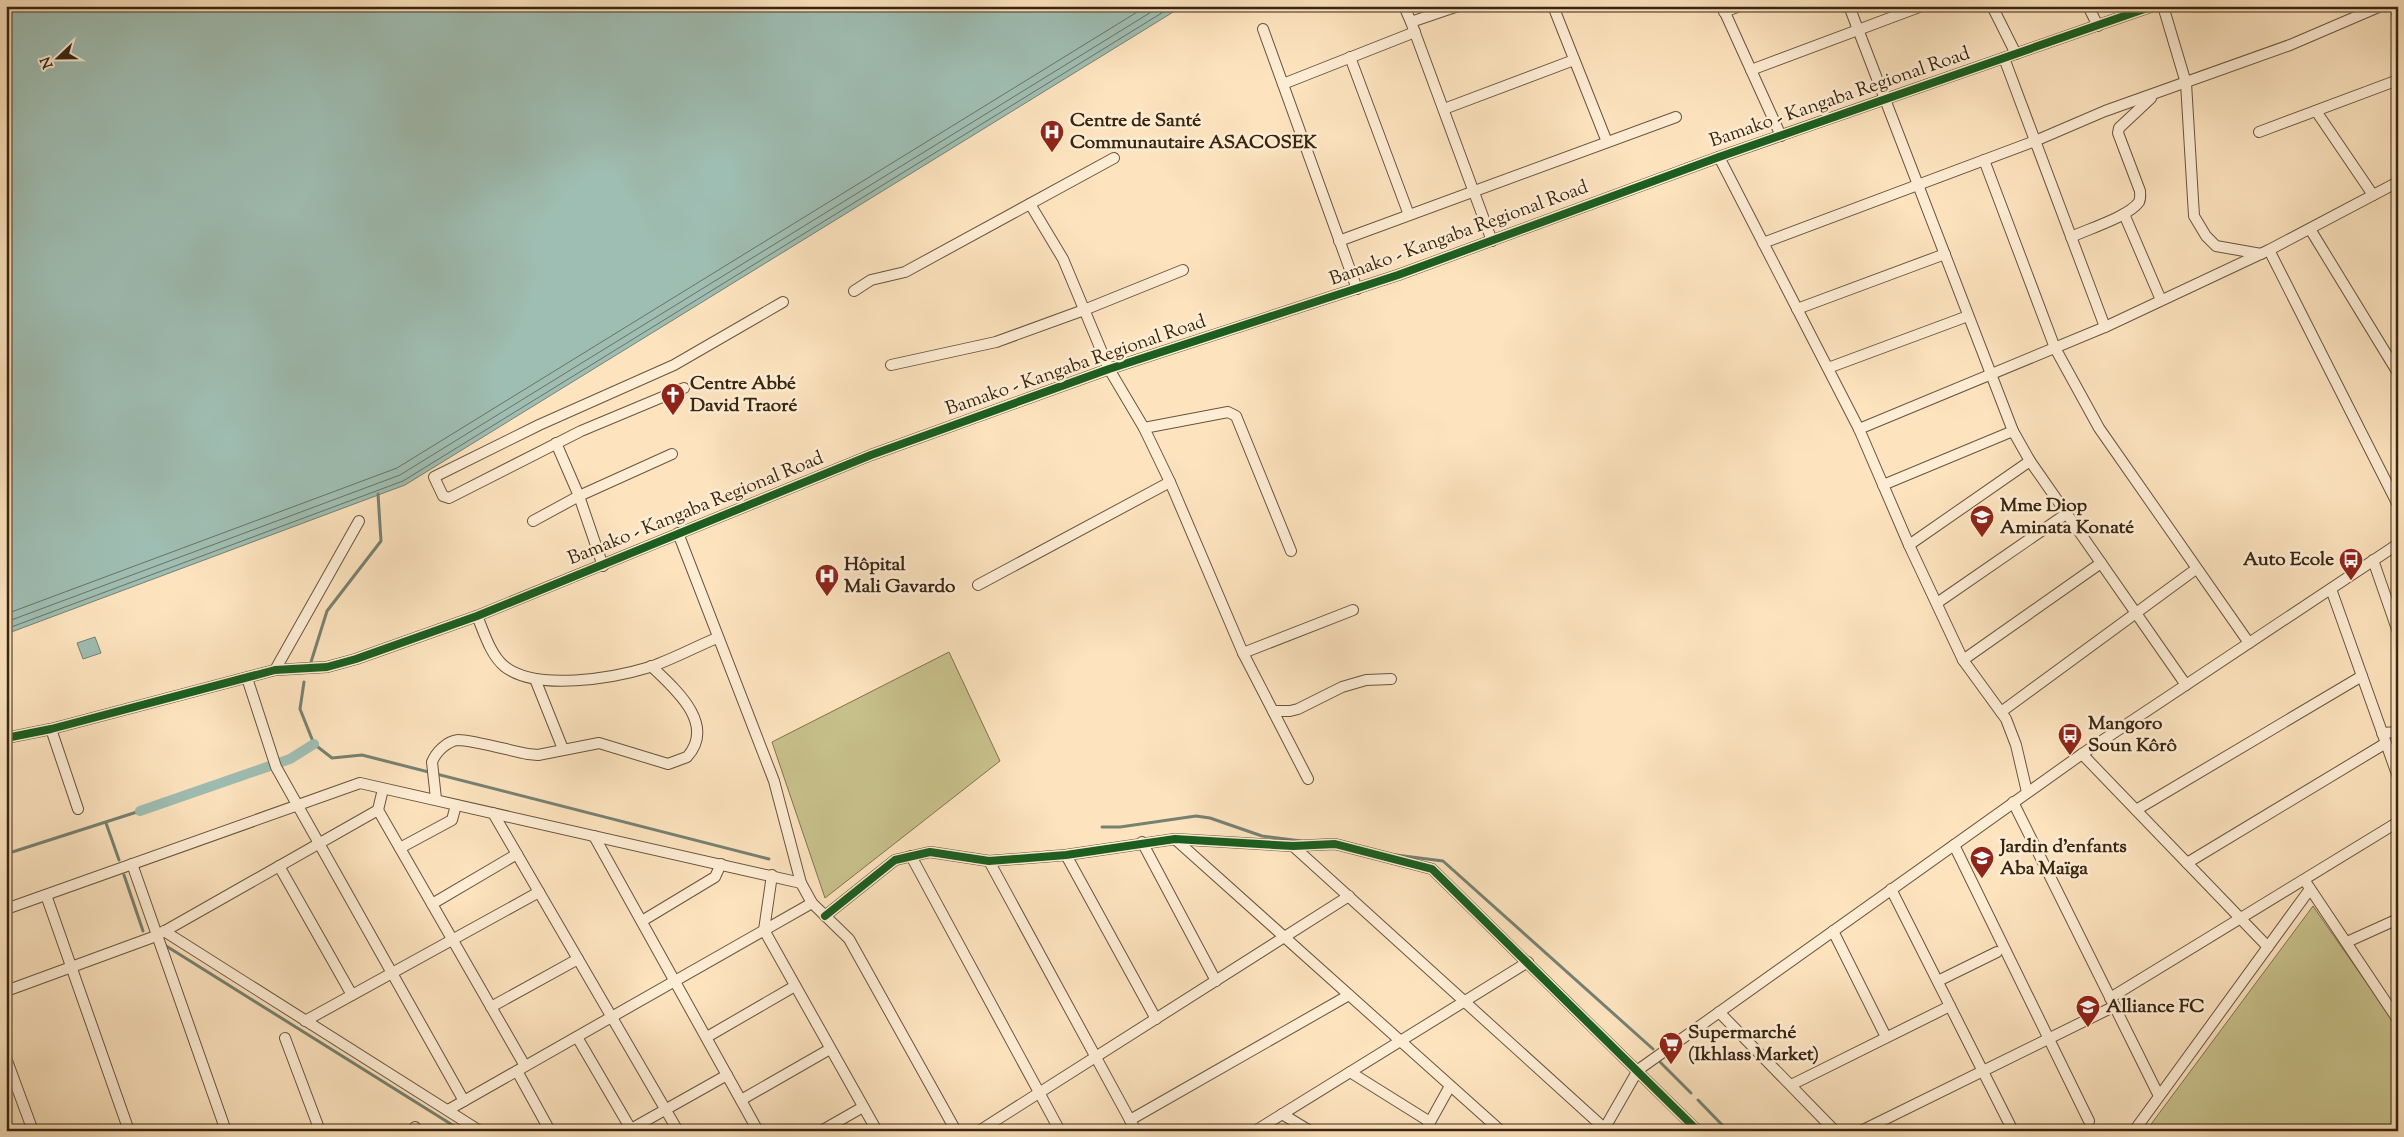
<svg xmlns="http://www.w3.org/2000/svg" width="2404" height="1137" viewBox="0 0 2404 1137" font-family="'Sorts Mill Goudy',serif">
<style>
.green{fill:#c8c28c;stroke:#80744e}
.water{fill:#9fbeb3;stroke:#768172}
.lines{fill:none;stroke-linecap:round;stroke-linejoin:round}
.shore{stroke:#6c7262;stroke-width:1}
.stream{stroke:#768172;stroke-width:3}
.canal{stroke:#9fbeb3;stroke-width:10}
.minor-casing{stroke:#69553c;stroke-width:12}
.minor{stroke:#feedd5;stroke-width:10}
.cycleway-casing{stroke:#feedd5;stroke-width:11}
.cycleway{stroke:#1b5e20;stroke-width:8}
.labels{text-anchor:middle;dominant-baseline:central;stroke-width:5;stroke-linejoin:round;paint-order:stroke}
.street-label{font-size:19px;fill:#382511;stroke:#feedd5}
.poi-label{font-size:19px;font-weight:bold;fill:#382511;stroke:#feedd5;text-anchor:start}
</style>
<rect width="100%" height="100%" fill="#fde4bf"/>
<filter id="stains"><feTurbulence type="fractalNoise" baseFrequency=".004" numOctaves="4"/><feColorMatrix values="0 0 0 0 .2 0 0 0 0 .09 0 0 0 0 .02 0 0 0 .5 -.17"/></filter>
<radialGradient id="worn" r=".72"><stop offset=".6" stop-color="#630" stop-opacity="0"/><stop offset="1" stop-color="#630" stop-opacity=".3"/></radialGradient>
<g class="green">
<polygon points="949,652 1000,761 825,898 772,742"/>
<polygon points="2313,906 2398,1028 2398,1131 2146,1131"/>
</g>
<g class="water">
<polygon points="6,6 1183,6 405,485 6,634"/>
<polygon points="95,637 101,653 83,659 77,643"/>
</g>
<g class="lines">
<g class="shore">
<polyline points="6,614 397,468 1147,6"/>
<polyline points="6,622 400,475 1161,6"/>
<polyline points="6,629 403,481 1173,6"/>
</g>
<g class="stream">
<polyline points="311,662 327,611 381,541 378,494"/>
<polyline points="304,682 300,709 314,744 332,758 362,755 769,859"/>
<polyline points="106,823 119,860"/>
<polyline points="1102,827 1120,827 1196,816 1210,818 1262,836 1301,841"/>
<polyline points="6,854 140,811"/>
<polyline points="1396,855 1443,861 1653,1049"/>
<polyline points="124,875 143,931"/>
<polyline points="163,944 462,1131"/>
<polyline points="1660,1062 1691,1093"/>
<polyline points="1698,1100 1728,1131"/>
</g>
<polyline class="canal" points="140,811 290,759 314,744"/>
<defs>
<g id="minor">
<polyline points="1404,6 1411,22 1492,241"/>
<polyline points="1553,6 1607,142"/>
<polyline points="1722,6 1781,136"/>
<polyline points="1849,6 2013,431 2030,461 2186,685"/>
<polyline points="1992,6 2016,54"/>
<polyline points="2088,6 2098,26"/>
<polyline points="2163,6 2186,83 2194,216 2206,236 2216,246 2261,254"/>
<polyline points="2396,6 2398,18"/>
<polyline points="1724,12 1740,6"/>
<polyline points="1411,22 1458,6"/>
<polyline points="1263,29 1357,289"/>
<polyline points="1350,57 1409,215"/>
<polyline points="2004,58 2105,327"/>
<polyline points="1751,70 1922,6"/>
<polyline points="1283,84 1415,32"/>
<polyline points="1444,109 1574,60"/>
<polyline points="2316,111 2373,195"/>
<polyline points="2259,132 2398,80"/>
<polyline points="1719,157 1859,429 1909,545 1963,660 2006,719 2016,745 2027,792"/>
<polyline points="1984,160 2055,348 2099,428 2249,643"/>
<polyline points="1030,204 1063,259 1109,369 1144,428 1170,482 1243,653 1308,779"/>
<polyline points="2124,214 2161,300"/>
<polyline points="2310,229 2398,373"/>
<path d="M2071,237C2088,229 2128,217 2139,202C2141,198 2140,195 2140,191L2118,133L2119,128L2151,98"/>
<polyline points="1339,241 1676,117"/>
<polyline points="1763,243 2035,141 2105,111 2290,45 2381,6"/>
<polyline points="2269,250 2398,505"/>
<polyline points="854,291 871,280 905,272 1114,158"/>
<polyline points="1797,309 1945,254"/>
<polyline points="891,365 996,342 1084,310 1183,270"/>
<polyline points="1828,368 1968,316"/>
<polyline points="684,388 581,431 449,498 443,496 434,477 539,425 674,365 783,302"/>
<polyline points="1144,428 1228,412 1236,416 1291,551"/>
<polyline points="1859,429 2105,327 2269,250 2398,182"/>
<polyline points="1883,485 2013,431"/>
<polyline points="533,521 579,496 556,443"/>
<polyline points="678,533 774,781 801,883 812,903 849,939 956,1131"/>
<polyline points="1909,545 2030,461"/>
<polyline points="2373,560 2398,632"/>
<polyline points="603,566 579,496 672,454"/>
<polyline points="978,585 1170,482"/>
<polyline points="2331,589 2398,777"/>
<polyline points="1937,603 2066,514"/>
<path d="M477,616C484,632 490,654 504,666C536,692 614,678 650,667C673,659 695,647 717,638"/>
<polyline points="1243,653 1353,610"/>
<polyline points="1963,660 2101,563"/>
<polyline points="275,670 359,521"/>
<polyline points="247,678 276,767 464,1101"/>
<polyline points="535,679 563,749"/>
<polyline points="1273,711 1290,711 1298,709 1342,687 1366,680 1391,679"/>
<polyline points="2001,712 2196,569"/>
<polyline points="51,729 78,809"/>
<polyline points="2382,733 2398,732"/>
<polyline points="6,738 51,729 275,670 327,667 356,659 477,616 871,455 1109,369 1398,275 1719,157 2153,6"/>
<polyline points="2082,754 2268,947"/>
<polyline points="383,789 378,810 525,1066"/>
<path d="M436,799L432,762C436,752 447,741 458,740C472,740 512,751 528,754L538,755L599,743L668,764L687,757C717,724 674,688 651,666"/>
<polyline points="2013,802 2159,1096"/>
<polyline points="2136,810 2362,676"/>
<polyline points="493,813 678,1131"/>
<polyline points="594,836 758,1131"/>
<polyline points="1175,839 1501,1131"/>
<polyline points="1142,842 1216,981"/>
<polyline points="1954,845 2089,1121"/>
<polyline points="1293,846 1604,1128"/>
<polyline points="400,848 452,820 456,805"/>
<polyline points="1066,855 1156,1019"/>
<polyline points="911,856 1060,1131"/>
<polyline points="989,861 1136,1131"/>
<polyline points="2187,863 2386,743"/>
<polyline points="132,864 226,1131"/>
<polyline points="279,866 352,995"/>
<polyline points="772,875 764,930 877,1131"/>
<polyline points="2307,884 2398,1020"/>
<polyline points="1891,889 2013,1131"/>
<polyline points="46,895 129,1131"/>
<polyline points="432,904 517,854"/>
<polyline points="6,909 360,783 801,883"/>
<polyline points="825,916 895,860 930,852 989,861 1066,855 1175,839 1293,846 1335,844 1432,869 1698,1131"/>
<polyline points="642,921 715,877 721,864"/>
<polyline points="164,931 480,1131"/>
<polyline points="1833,931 1886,1037"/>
<polyline points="2347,942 2398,919"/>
<polyline points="1938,981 1997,952"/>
<polyline points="6,991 156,936 378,810"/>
<polyline points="2110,998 2398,822"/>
<polyline points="491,1007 578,959"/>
<polyline points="1719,1012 1835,1131"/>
<polyline points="305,1021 539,892"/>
<polyline points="577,1037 632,1131"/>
<polyline points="707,1037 795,986"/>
<polyline points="285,1038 320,1131"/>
<polyline points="6,1058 33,1131"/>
<polyline points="517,1071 550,1131"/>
<polyline points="1350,1072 1430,1122"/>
<polyline points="1791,1085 1950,1006"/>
<polyline points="741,1100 830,1049"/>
<polyline points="448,1110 812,903"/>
<polyline points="1282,1114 1310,1131"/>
<polyline points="1130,1120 1349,995"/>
<polyline points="415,1127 416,1131"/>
<polyline points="631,1129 727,1075"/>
<polyline points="821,1131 863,1107"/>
<polyline points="979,1131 1349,896"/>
<polyline points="1255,1131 1528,962"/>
<polyline points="1425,1131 1450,1086"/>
<polyline points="1603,1131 1638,1070 2082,754 2398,544"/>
<polyline points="1861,1131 2115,1006"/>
<polyline points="2134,1131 2310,889"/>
</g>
</defs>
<use href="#minor" class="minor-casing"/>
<use href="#minor" class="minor"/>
<defs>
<g id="cycleway">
<polyline points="6,738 51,729 275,670 327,667 356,659 477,616 871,455 1109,369 1398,275 1719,157 2153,6"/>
<polyline points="825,916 895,860 930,852 989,861 1066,855 1175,839 1293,846 1335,844 1432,869 1698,1131"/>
</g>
</defs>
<use href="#cycleway" class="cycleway-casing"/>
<use href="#cycleway" class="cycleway"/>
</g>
<defs>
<symbol id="hospital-pin" viewBox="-11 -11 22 30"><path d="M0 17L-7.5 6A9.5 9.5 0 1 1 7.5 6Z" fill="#8f2418" stroke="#feedd5"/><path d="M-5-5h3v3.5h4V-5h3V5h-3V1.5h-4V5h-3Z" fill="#fff"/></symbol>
<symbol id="church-pin" viewBox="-11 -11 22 30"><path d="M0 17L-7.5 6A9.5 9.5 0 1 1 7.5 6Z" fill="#8f2418" stroke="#feedd5"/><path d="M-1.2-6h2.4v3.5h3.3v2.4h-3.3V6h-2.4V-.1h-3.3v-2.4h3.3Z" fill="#fff"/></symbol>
<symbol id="school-pin" viewBox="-11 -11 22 30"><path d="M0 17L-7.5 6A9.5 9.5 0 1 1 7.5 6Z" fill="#8f2418" stroke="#feedd5"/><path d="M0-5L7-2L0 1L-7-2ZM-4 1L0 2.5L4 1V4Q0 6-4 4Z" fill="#fff"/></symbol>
<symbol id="bus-pin" viewBox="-11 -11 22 30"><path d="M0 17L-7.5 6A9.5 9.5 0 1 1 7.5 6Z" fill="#8f2418" stroke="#feedd5"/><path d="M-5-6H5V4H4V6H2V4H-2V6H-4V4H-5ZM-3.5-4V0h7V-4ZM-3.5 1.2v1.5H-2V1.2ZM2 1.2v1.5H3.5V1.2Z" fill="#fff"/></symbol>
<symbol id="supermarket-pin" viewBox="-11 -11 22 30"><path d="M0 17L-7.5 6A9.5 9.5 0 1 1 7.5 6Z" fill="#8f2418" stroke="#feedd5"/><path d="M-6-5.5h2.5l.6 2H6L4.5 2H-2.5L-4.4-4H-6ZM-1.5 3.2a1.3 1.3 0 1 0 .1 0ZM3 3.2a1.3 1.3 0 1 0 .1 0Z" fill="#fff"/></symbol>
</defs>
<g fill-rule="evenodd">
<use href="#hospital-pin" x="1038" y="118" width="28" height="38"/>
<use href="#church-pin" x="659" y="381" width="28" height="38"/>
<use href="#school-pin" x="1968" y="503" width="28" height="38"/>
<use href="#bus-pin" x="2337" y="546" width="28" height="38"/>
<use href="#hospital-pin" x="813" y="562" width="28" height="38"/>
<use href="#bus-pin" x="2056" y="721" width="28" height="38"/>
<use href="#school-pin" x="1968" y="844" width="28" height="38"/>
<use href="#school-pin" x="2074" y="993" width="28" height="38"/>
<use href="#supermarket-pin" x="1657" y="1030" width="28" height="38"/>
</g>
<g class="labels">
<g class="street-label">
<text transform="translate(1840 98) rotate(-19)">Bamako - Kangaba Regional Road</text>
<text transform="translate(1459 234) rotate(-20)">Bamako - Kangaba Regional Road</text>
<text transform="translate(1076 366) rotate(-19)">Bamako - Kangaba Regional Road</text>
<text transform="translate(696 509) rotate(-22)">Bamako - Kangaba Regional Road</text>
</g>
<g class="poi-label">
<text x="1070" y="121">Centre de Santé<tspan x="1070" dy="22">Communautaire ASACOSEK</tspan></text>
<text x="690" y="384">Centre Abbé<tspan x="690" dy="22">David Traoré</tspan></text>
<text x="2000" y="506">Mme Diop<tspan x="2000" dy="22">Aminata Konaté</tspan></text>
<text x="2334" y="560" text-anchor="end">Auto Ecole</text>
<text x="844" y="565">Hôpital<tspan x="844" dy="22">Mali Gavardo</tspan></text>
<text x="2088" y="724">Mangoro<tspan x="2088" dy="22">Soun Kôrô</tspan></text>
<text x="2000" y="847">Jardin d'enfants<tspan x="2000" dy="22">Aba Maïga</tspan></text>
<text x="2106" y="1007">Alliance FC</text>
<text x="1688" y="1033">Supermarché<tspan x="1688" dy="22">(Ikhlass Market)</tspan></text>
</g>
</g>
<rect width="2404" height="1137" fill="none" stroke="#fde4bf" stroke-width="25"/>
<rect x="8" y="8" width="2389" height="1122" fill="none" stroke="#382511" stroke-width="2.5"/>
<rect x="12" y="12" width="2379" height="1112" fill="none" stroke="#382511"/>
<g transform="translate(58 58) rotate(248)" stroke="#feedd5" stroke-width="4" paint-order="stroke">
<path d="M0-4L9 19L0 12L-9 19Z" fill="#382511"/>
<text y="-8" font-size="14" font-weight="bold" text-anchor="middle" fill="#382511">N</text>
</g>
<rect width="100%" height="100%" filter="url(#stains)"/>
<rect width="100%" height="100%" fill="url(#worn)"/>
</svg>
